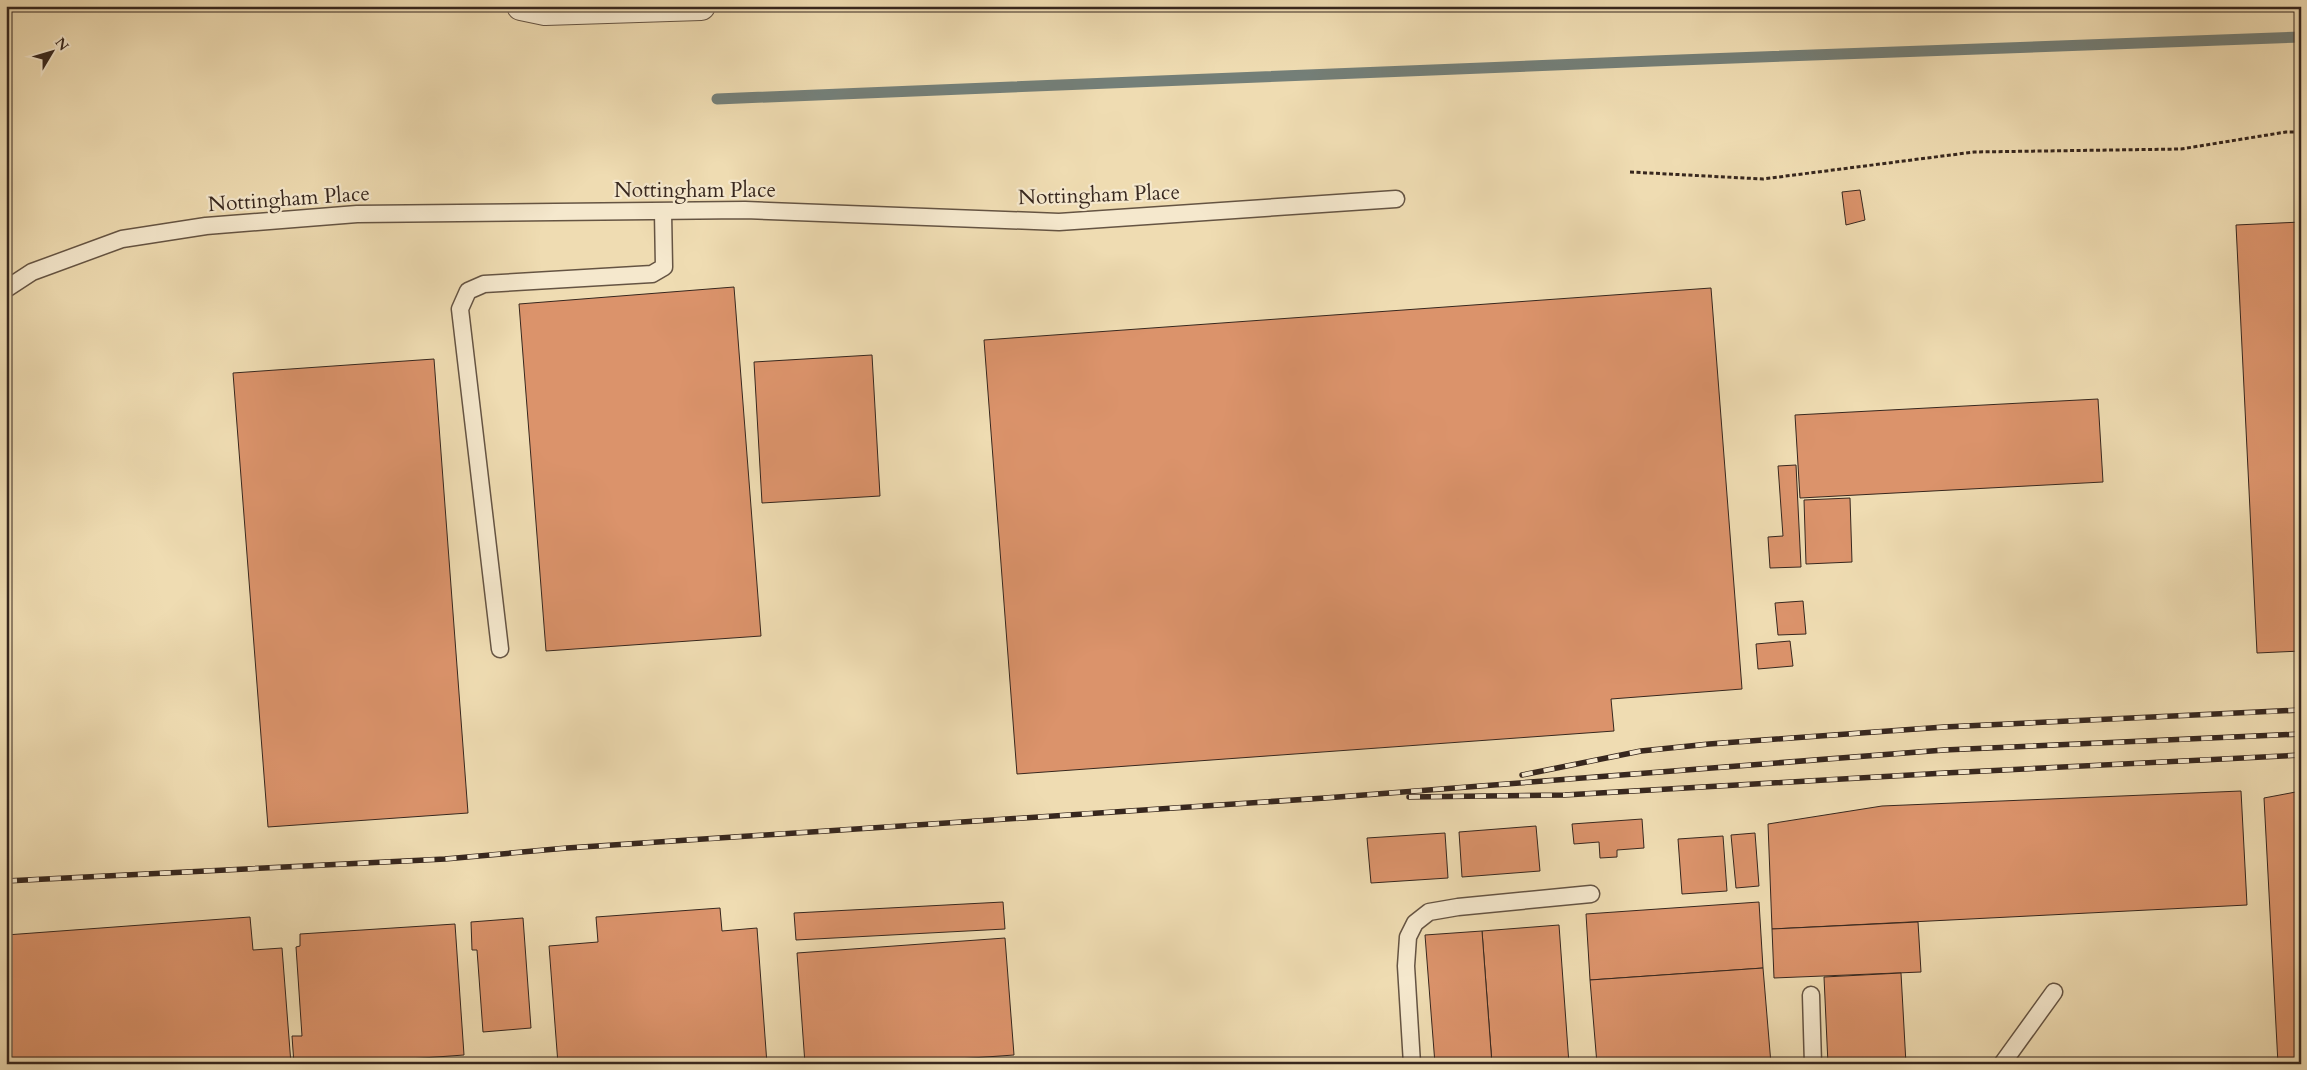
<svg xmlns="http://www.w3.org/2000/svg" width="2307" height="1070" viewBox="0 0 2307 1070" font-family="Cardo,serif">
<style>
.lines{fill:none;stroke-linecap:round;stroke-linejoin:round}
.stream{stroke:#747f78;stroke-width:11}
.building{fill:#db936b;stroke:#37271e}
.lane-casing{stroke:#655443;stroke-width:19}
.street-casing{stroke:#655443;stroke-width:30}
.path{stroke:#37271e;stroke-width:3;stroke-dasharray:4 2.5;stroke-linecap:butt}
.lane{stroke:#f5e8cd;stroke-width:16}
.street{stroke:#f5e8cd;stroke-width:28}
.rail-casing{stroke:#37271e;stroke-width:5.5}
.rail{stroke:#f5e8cd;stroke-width:4;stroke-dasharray:11;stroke-linecap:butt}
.labels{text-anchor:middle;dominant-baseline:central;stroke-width:4.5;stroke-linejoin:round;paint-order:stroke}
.street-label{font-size:21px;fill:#37271e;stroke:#f5e8cd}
</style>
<rect width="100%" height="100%" fill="#efdcb2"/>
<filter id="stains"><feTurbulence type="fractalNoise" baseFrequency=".004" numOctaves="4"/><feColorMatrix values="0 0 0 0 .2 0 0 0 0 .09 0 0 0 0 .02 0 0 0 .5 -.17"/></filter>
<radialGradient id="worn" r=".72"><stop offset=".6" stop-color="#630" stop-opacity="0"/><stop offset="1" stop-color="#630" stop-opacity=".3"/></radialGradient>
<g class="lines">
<polyline class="stream" points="717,99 1653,61 2301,37"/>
</g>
<g class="building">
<polygon points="1860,190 1865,220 1846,225 1842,192"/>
<polygon points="2301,222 2301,651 2257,653 2236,225"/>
<polygon points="734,287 761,636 546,651 519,304"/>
<polygon points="1711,288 1742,689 1611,699 1614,731 1017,774 984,340"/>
<polygon points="872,355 880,496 762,503 754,362"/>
<polygon points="434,359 468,813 268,827 233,373"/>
<polygon points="2098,399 2103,482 1800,498 1795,415"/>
<polygon points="1796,465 1801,567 1770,568 1768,537 1783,536 1778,466"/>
<polygon points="1850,498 1852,562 1806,564 1804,500"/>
<polygon points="1803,601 1806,634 1778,635 1775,603"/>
<polygon points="1790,641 1793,666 1758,669 1756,644"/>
<polygon points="2241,791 2247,905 1772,929 1768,824 1882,806"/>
<polygon points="2301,791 2301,1064 2278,1064 2264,798"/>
<polygon points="1642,819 1644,848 1617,850 1617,857 1600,858 1599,842 1574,844 1572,824"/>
<polygon points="1536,826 1540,871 1462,877 1459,832"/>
<polygon points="1445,833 1448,878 1371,883 1367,838"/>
<polygon points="1755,833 1759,886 1736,888 1731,835"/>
<polygon points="1723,836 1727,891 1682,894 1678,839"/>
<polygon points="1003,902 1005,929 796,940 794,913"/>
<polygon points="1759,902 1763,968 1590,980 1586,914"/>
<polygon points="720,908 722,931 757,928 767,1064 558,1064 549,946 598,942 596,917"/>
<polygon points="250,917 253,950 282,948 291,1064 6,1064 6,935"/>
<polygon points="523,918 531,1028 483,1032 477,950 472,950 471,922"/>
<polygon points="1918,922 1921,972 1774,978 1772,929"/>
<polygon points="455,924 464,1055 339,1064 294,1064 292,1036 302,1036 296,947 300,946 300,934"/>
<polygon points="1559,925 1569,1064 1492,1064 1482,931"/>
<polygon points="1482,931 1492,1064 1435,1064 1425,935"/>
<polygon points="1005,938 1014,1055 887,1064 805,1064 797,953"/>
<polygon points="1763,968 1771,1064 1597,1064 1590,980"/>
<polygon points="1901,973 1906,1064 1828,1064 1824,977"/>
<polygon points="424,1059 424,1064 351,1064"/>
</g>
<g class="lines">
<defs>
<g id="lane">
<polyline points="6,289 32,272 122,239 206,226 357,214 745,210 1059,222 1396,199"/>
<polyline points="500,649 460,309 468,291 484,284 652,274 664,267 663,212"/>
<polyline points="1811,995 1813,1064"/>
<polyline points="1412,1064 1406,966 1408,937 1415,923 1429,912 1458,907 1591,894"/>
<polyline points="2002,1064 2054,992"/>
</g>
<polyline id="street" points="521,6 545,11 701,6"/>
</defs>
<use href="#lane" class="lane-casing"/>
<use href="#street" class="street-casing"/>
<polyline class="path" points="1630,172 1763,179 1974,152 2181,149 2286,132 2301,132"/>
<use href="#lane" class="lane"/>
<use href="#street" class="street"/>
<defs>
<g id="rail">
<polyline points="1522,775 1641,751 1709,744 1944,727 2301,710"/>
<polyline points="1409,797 1565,795 1945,773 2301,755"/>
<polyline points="6,881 445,859 567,848 1325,798 1944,750 2301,734"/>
</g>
</defs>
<use href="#rail" class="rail-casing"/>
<use href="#rail" class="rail"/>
</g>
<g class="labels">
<g class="street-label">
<text x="695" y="190">Nottingham Place</text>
<text transform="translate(1099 195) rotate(-2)">Nottingham Place</text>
<text transform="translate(289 199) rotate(-4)">Nottingham Place</text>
</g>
</g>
<rect width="2307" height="1070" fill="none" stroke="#efdcb2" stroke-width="25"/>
<rect x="8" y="8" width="2292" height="1055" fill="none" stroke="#37271e" stroke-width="2.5"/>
<rect x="12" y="12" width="2282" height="1045" fill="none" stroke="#37271e"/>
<g transform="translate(52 52) rotate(52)" stroke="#f5e8cd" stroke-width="4" paint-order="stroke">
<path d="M0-4L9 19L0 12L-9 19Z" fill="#37271e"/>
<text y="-8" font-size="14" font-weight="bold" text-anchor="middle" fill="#37271e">N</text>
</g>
<rect width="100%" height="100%" filter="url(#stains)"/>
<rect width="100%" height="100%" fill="url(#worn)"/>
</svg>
